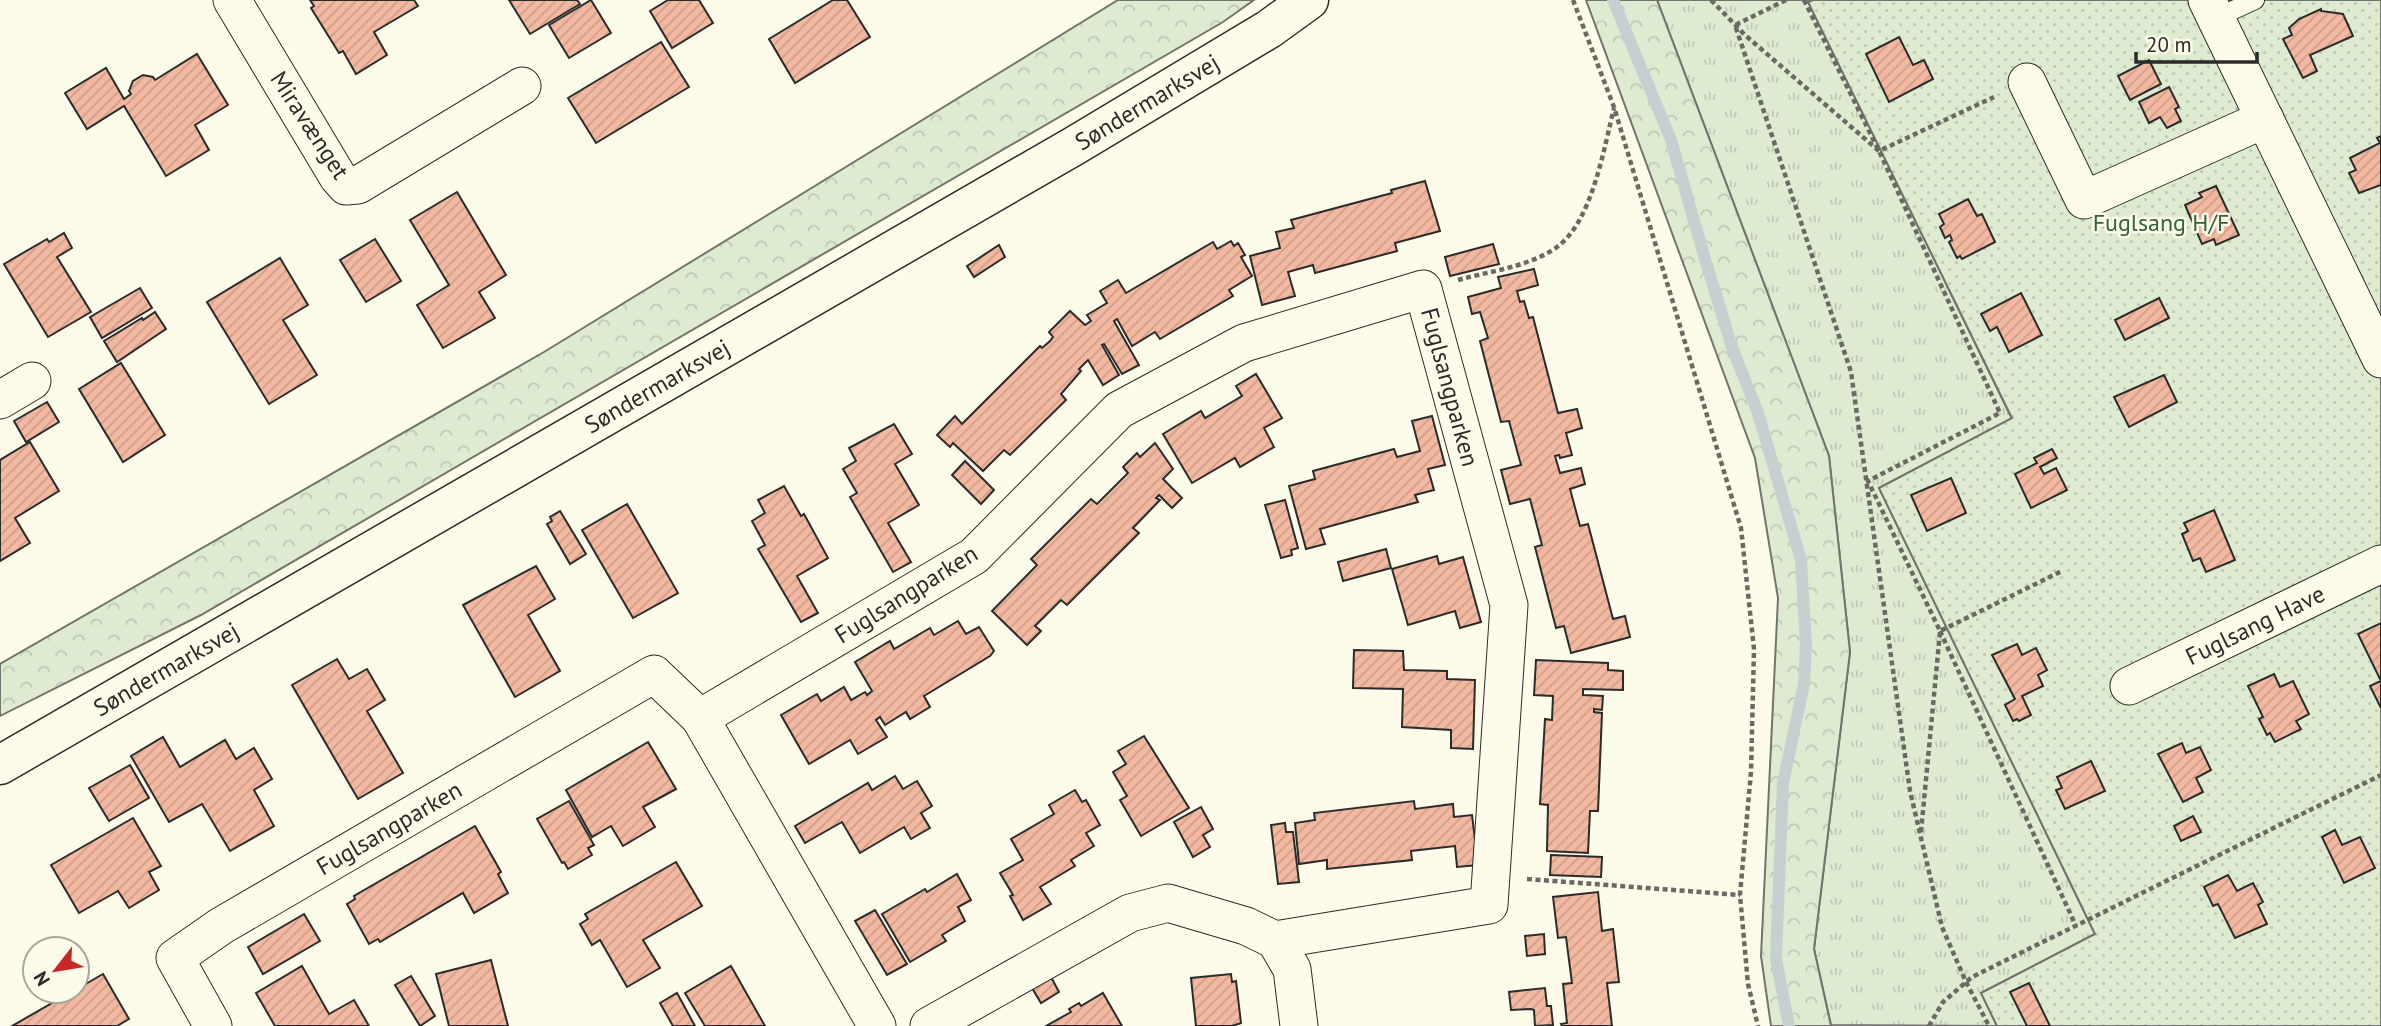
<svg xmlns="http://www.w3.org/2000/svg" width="2381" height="1026" viewBox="0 0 2381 1026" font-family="'PT Sans',sans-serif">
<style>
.grass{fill:url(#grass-tufts);stroke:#74746e;stroke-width:2}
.forest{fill:url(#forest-crowns);stroke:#74746e;stroke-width:2}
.garden{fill:url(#garden-dots);stroke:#74746e;stroke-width:2}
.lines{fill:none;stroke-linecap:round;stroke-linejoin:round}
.stream{stroke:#c7d0d0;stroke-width:12}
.building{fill:url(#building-hatch);stroke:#2b2b2b;stroke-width:2}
.lane-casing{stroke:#2b2b2b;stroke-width:20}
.street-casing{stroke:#2b2b2b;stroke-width:39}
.secondary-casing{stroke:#2b2b2b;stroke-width:41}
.path{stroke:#6a6964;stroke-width:4.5;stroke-dasharray:5 3.5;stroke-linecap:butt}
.lane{stroke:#fdfbea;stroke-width:18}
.street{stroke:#fdfbea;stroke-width:37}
.secondary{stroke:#fdfbea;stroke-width:38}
.labels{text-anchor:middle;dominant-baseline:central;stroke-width:5;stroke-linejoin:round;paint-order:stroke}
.street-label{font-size:24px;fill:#2b2b2b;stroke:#fdfbea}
.park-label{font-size:24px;fill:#34623c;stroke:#fdfbea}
</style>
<defs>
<pattern id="grass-tufts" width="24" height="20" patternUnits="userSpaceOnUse" patternTransform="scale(1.75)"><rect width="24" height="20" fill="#deebd1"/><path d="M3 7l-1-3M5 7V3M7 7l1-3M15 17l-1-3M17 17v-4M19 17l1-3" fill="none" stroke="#bfcab4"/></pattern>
<pattern id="forest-crowns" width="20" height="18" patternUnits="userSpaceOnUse" patternTransform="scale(1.75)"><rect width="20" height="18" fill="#deebd1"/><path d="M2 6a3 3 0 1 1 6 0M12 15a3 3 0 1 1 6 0" fill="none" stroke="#bfcab4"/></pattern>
<pattern id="garden-dots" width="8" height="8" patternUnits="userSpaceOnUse" patternTransform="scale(1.75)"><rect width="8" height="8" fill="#deebd1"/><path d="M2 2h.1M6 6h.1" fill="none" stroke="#bfcab4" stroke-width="1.8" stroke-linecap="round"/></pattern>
<pattern id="building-hatch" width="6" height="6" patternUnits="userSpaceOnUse" patternTransform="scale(1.75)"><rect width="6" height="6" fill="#f2b8a0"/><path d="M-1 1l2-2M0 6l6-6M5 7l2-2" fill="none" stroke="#d09e8a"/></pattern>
</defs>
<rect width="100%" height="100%" fill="#fdfbea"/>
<polygon class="grass" points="1657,0 1813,0 1809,3 2012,419 1879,488 2095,934 1981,993 1997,1026 1831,1025 1814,949 1850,652 1829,456"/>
<g class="forest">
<polygon points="1118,0 1254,0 1223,22 201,615 0,716 0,664 544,352"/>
<polygon points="1586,0 1657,0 1829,456 1850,652 1814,949 1831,1026 1771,1026 1761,956 1778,598 1755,458"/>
</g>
<polygon class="garden" points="1813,0 2381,0 2381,1026 1997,1026 1981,993 2095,934 1879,488 2012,418 1808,2"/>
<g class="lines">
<polyline class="stream" points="1613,0 1671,140 1705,259 1732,347 1758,413 1801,560 1806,644 1804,684 1783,783 1776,959 1789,1026"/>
</g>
<g class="building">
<polygon points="310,0 414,0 418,6 374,32 387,55 356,74 343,51 339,53 311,8 314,6"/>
<polygon points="509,0 577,0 580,4 530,34"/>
<polygon points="591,0 611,33 569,58 549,25"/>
<polygon points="668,0 699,0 713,23 672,48 650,11"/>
<polygon points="833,0 847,0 870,37 795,83 769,39"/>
<polygon points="2321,9 2321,11 2343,14 2353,36 2310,55 2317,71 2303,78 2283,39 2292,35 2289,28 2299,19"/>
<polygon points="1899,37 1913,65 1924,60 1933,79 1889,102 1866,54"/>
<polygon points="661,42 689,87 596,143 568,98"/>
<polygon points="197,54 228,105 195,125 209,150 166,176 124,106 87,129 65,93 106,68 124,99 131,94 129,91 133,81 143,75 153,77 155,80"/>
<polygon points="2149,60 2161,84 2130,100 2118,76"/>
<polygon points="2169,87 2179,107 2175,109 2181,121 2167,128 2160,117 2149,123 2139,102"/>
<polygon points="2381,136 2381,185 2359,193 2349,173 2356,170 2350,158 2380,143 2377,138"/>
<polygon points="1425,181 1440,231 1395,243 1397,251 1315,273 1313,265 1288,272 1295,296 1262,305 1250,256 1280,248 1276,232 1294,228 1291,220 1392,193 1391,190"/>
<polygon points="2216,186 2239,235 2216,245 2214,239 2202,244 2185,205 2202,197 2199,193"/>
<polygon points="457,192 506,275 479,292 495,318 443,348 417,305 449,285 410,220"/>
<polygon points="1968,199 1977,216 1982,214 1995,242 1962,259 1960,256 1957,258 1949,242 1952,240 1950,235 1945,238 1940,227 1944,224 1939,214"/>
<polygon points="64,233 72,248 57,257 91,312 48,337 4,264 47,239 49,242"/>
<polygon points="375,239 401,281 366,302 340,260"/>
<polygon points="1231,241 1234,246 1238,243 1245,255 1241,257 1252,276 1229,290 1233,296 1160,339 1155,332 1132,346 1117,319 1114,321 1139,365 1122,374 1104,344 1102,345 1119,375 1103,385 1088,360 1079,369 1081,371 1061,394 1066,400 1010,455 1004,450 983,471 953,443 950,447 937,435 955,416 962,424 1040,346 1042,348 1050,341 1053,337 1049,332 1070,311 1085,325 1091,321 1087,315 1107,303 1100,291 1118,280 1126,293 1213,242 1217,249"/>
<polygon points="1493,244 1499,264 1450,276 1445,257"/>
<polygon points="999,245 1005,257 974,277 967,266"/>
<polygon points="280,258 308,305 283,320 317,375 269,404 207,302"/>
<polygon points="1534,269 1538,285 1517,291 1520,302 1524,301 1529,318 1533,317 1558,413 1577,409 1582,428 1566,433 1572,455 1560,458 1559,455 1555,456 1560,473 1581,468 1585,484 1570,489 1580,526 1588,524 1613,619 1625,616 1630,637 1571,653 1564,626 1556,628 1535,547 1542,545 1530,499 1510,504 1501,470 1521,465 1509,421 1501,422 1480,341 1488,338 1480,312 1472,314 1468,297 1501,288 1498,277"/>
<polygon points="140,288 152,308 102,338 90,317"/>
<polygon points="2021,293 2042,335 2009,352 1997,327 1990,331 1981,314"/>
<polygon points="2159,298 2169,318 2125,340 2115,320"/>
<polygon points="155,312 166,329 117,362 104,341 142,318 143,320"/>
<polygon points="121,363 165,435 123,462 79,389"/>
<polygon points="1256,374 1282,418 1264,428 1274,447 1240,467 1235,458 1192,483 1163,434 1201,411 1205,418 1242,396 1236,386"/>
<polygon points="2164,375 2177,402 2129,427 2114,397"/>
<polygon points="47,402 59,422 26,442 14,421"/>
<polygon points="1432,416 1445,465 1428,469 1434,490 1415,495 1418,502 1320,529 1325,544 1306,549 1289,486 1315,479 1313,471 1394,449 1397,457 1420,451 1412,421"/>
<polygon points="894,424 912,454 895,464 919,505 888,523 911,562 893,572 850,497 857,493 843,469 856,461 849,448"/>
<polygon points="30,442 59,491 15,518 30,543 0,561 0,460"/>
<polygon points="1155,443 1173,469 1163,479 1182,498 1172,508 1159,495 1156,498 1160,500 1133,528 1139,533 1067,605 1061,600 1035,626 1041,631 1027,645 992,611 1037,565 1031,559 1091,499 1097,504 1128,473 1123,467 1137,453 1140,457"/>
<polygon points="2052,449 2057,458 2040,467 2044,474 2056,468 2067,490 2031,508 2015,474 2037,463 2034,458"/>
<polygon points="965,461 994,490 981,504 952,475"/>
<polygon points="1951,478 1966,513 1927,531 1911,495"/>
<polygon points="784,486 801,516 804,514 828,558 797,576 818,613 801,622 758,549 765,545 752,521 765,513 758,500"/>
<polygon points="1285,500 1298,548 1291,550 1292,555 1281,558 1265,505"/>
<polygon points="627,504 678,593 633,618 582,530"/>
<polygon points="2214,510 2235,560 2206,572 2200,558 2193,561 2182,534 2188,531 2184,523"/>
<polygon points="560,511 586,554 570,564 547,524 552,521 550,517"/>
<polygon points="1386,549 1391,568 1343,581 1338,562"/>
<polygon points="1437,556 1439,564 1463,557 1481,622 1460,628 1455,611 1408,625 1392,569"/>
<polygon points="536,566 555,599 528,615 560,671 515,697 463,605"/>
<polygon points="958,621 966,634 979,627 994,651 990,656 924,696 930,707 910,719 906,712 885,725 880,717 876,720 887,737 858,754 850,740 809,764 781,715 817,694 821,701 844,687 851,700 865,692 867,695 872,691 855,662 890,641 894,649 930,628 934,635"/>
<polygon points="2381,623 2381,708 2370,686 2381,681 2358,634"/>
<polygon points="2017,644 2022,655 2036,648 2047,670 2038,675 2043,686 2022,696 2031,715 2019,721 2017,719 2013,721 2005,705 2015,699 1992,655"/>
<polygon points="1354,650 1403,651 1404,670 1447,671 1447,679 1475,680 1473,749 1451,748 1451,730 1402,727 1403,689 1353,688"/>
<polygon points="337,659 349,679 367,669 385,700 367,711 403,773 358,799 292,685"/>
<polygon points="1536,660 1608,663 1608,670 1623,671 1623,690 1583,689 1583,695 1603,696 1602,710 1594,709 1594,712 1602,713 1598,811 1590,811 1588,853 1547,851 1548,805 1540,804 1545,719 1552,720 1553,696 1534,695"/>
<polygon points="2274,674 2280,687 2293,681 2309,714 2296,721 2301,729 2275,742 2270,733 2267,735 2259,719 2263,717 2248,686"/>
<polygon points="1144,736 1189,808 1141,836 1120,800 1127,796 1113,772 1126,764 1118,751"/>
<polygon points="163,737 180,767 225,740 236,759 254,748 272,779 254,790 274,826 230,851 202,804 169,822 131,756"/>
<polygon points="648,742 676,789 643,807 655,827 623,846 611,826 592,837 566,790"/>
<polygon points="2182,743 2186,753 2200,747 2211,770 2196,778 2203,792 2183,802 2158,754"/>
<polygon points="2091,761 2105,791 2065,809 2056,790 2062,788 2057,777"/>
<polygon points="130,765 149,798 109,821 89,788"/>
<polygon points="895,776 903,789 917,781 932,806 921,813 930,828 911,839 904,827 860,853 842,822 805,843 795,826 868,783 872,790"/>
<polygon points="1075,790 1082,802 1086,800 1100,825 1086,833 1094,846 1071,860 1075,866 1040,887 1051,904 1023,920 1010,896 1013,895 1000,873 1023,860 1011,839 1054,814 1049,805"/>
<polygon points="569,801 594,845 588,848 592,855 568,869 564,862 562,863 537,819"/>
<polygon points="1414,801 1415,809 1453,804 1454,817 1472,815 1478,865 1457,867 1455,846 1411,851 1412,860 1327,869 1327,860 1299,864 1295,823 1315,820 1314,813"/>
<polygon points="1201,807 1213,829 1203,835 1210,847 1193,857 1174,822"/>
<polygon points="2193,816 2201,832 2181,841 2174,826"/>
<polygon points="133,818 161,866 149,872 159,890 129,908 118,891 79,913 51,865"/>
<polygon points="1285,823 1286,832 1293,832 1299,882 1278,884 1271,825"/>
<polygon points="475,826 501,872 498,874 508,893 474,913 463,893 380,942 378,939 369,944 347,904 355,899 354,896"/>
<polygon points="2335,830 2342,845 2360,837 2375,868 2344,883 2322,837"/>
<polygon points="1551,855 1602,857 1601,877 1550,875"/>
<polygon points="676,862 702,906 643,940 660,968 627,987 600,940 592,945 580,924 588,919 585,914"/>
<polygon points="957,874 971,900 958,907 965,921 942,935 946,941 910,962 882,914 925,889 927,892"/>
<polygon points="2228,875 2237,891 2253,883 2263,902 2258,905 2267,924 2235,938 2218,904 2213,906 2204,887"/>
<polygon points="1598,892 1602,931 1613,929 1619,982 1607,983 1612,1026 1562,1026 1561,1024 1567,1023 1563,984 1572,983 1566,937 1558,938 1553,897"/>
<polygon points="875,910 907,964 887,975 855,921"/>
<polygon points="304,914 320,941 263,974 248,947"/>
<polygon points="1544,934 1545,954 1527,956 1525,936"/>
<polygon points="491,960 508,1026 449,1026 436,974"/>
<polygon points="302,966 329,1014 354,1000 369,1026 275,1026 256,993"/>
<polygon points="731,966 765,1026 705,1026 685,993"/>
<polygon points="103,974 129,1019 117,1026 12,1026 73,991 77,991 77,989"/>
<polygon points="1231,974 1232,982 1236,981 1241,1023 1232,1026 1196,1026 1191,978"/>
<polygon points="411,976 435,1016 420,1026 395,985"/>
<polygon points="1051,977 1059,992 1041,1003 1032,988"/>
<polygon points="2029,983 2050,1026 2027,1026 2010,992"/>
<polygon points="1545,988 1547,1006 1551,1006 1553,1025 1535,1026 1534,1010 1531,1009 1511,1010 1509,992"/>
<polygon points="677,993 695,1026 673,1026 660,1003"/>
<polygon points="1103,993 1122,1026 1046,1026 1071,1012 1069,1009 1079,1003 1081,1006"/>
</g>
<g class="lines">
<defs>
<polyline id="lane" points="2216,18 2255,0"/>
<g id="street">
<polyline points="232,0 338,177 346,186 358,185 522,86"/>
<polyline points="2207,0 2381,359"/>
<polyline points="2027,82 2084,200 2265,119"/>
<polyline points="0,400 32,381"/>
<polyline points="2129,686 2381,564"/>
<polyline points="700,718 974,556 1119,410 1244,343 1423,289 1509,605 1489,905 1275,940"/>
<polyline points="213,1026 175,958 221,926 654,674 700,718 877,1026"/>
<polyline points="929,1026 1130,913 1168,903 1246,926 1275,940 1292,969 1299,1026"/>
</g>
<polyline id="secondary" points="0,765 1074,146 1269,29 1309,0"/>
</defs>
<use href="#lane" class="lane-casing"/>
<use href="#street" class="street-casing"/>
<use href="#secondary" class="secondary-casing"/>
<g class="path">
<polyline points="1573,0 1614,107 1741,528 1754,649 1751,772 1740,895 1748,984 1758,1026"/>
<polyline points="1711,0 1745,35 1879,151 1994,97"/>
<polyline points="1786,0 1735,25 1851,372 1910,791 1942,927 1966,982 1989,1026"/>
<polyline points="1804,0 1879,151 2000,413 1868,481 1940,631 2062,571"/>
<path d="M1458,280C1490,271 1529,267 1557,247C1592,222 1604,148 1614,108"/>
<polyline points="1940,631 2076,926"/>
<polyline points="1921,832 1940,632"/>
<polyline points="1527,879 1740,895"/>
<polyline points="1929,1026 1943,1002 1972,977 2381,775"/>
</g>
<use href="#lane" class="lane"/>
<use href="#street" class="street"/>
<use href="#secondary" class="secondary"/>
</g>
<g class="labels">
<g class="street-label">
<text transform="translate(1147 102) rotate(-31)">Søndermarksvej</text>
<text transform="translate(310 125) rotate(57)">Miravænget</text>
<text transform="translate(657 386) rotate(-30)">Søndermarksvej</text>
<text transform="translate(1450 387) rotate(75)">Fuglsangparken</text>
<text transform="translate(906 594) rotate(-32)">Fuglsangparken</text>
<text transform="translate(2255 625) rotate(-26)">Fuglsang Have</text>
<text transform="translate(166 669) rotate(-30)">Søndermarksvej</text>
<text transform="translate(389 828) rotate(-30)">Fuglsangparken</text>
</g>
<g class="park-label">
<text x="2161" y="222">Fuglsang H/F</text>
</g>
</g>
<g transform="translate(56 970) rotate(239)"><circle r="33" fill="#fdfbea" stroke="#a9a89e" stroke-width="2"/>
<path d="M0-5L12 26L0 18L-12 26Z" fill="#c62828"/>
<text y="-10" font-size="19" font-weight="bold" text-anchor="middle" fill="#2b2b2b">N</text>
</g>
<path d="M2136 52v10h121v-10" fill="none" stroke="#2b2b2b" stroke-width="3.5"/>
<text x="2146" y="52" font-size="21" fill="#2b2b2b" stroke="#fdfbea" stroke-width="5" paint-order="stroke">20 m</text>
</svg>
